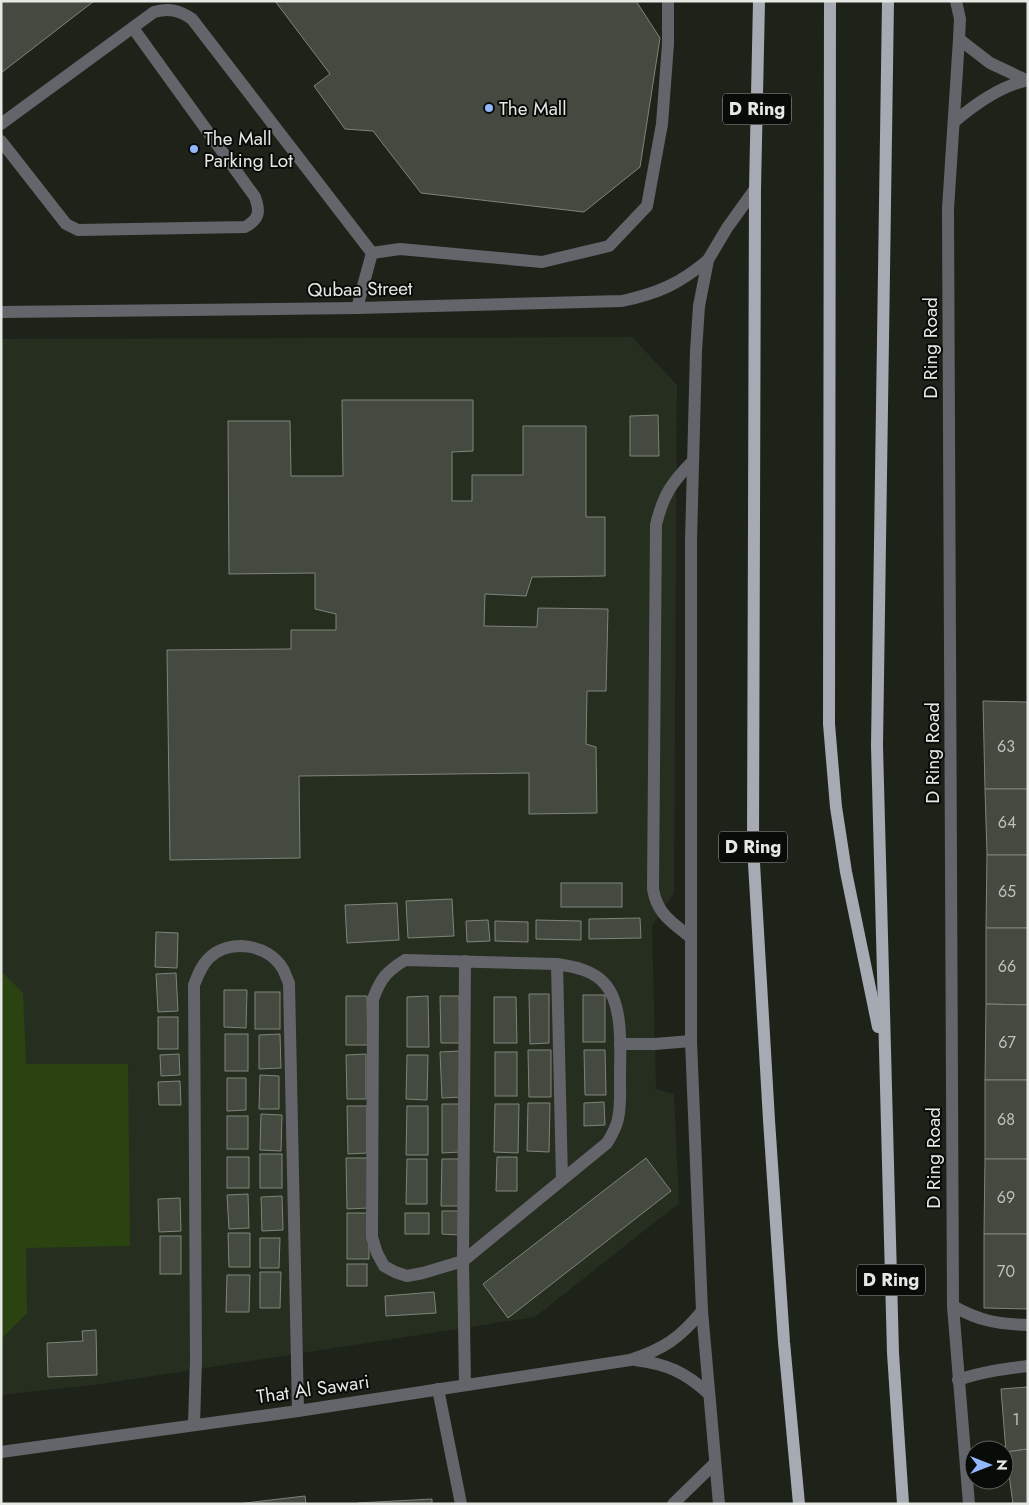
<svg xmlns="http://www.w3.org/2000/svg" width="1029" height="1505" viewBox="0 0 1029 1505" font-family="Jost,sans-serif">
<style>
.built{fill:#262e20}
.green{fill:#2b4211}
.building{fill:#444a40;stroke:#7f847a}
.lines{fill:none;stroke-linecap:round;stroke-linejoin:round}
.lane{stroke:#63656a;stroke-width:12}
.street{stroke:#63656a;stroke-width:12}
.primary{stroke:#a5aab3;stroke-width:12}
.poi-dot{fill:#93b7fd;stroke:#090b08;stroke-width:2}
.labels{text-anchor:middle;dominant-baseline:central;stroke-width:4;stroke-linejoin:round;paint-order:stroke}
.number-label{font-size:16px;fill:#bdc1ba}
.shield{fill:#090b08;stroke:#a3a6a1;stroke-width:1}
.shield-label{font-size:18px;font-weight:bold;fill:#e5e9e3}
.poi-label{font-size:19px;fill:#e5e9e3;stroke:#090b08;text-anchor:start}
.street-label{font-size:19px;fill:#e5e9e3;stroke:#090b08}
</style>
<rect width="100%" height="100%" fill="#1e231a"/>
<polygon class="built" points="632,337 677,385 674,893 652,926 656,1089 674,1094 679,1203 535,1317 101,1384 1,1395 1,339"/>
<polygon class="green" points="1,971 23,993 26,1064 128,1064 130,1246 26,1248 27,1313 1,1339"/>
<g class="building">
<polygon points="1,1 94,1 1,73"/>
<polygon points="275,1 636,1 660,38 640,167 584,212 421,193 373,131 345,129 314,86 330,74"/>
<polygon points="342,400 473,400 473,451 452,452 452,501 472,501 472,475 523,475 523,426 586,426 586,517 605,517 605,576 532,577 526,596 485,594 484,626 537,627 538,608 608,609 606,691 587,691 586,744 596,747 597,813 529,814 529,773 299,776 300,858 170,860 167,650 291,649 291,630 336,630 336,614 315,609 315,573 229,574 228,421 290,421 291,476 343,476"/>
<polygon points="658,415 659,456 630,456 630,416"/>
<polygon points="983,701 1028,702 1028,789 985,789"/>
<polygon points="985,789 1028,789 1028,855 987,855"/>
<polygon points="987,855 1028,855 1028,928 986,928"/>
<rect x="561" y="883" width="61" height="24"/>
<polygon points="452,899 454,936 408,938 406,901"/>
<polygon points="397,903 399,940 347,943 345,905"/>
<polygon points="640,918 641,938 589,939 589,919"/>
<polygon points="488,920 490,941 467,942 466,921"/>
<polygon points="536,920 581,921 581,940 536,939"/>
<polygon points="495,921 528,922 528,942 495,941"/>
<polygon points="986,928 1028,928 1028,1005 986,1004"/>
<polygon points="156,932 178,933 177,968 155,967"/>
<polygon points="176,973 178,1011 158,1012 156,974"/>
<polygon points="224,990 247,990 246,1028 224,1027"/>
<rect x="255" y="992" width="25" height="37"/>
<polygon points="529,994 549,994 549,1043 530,1044"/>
<rect x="583" y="995" width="22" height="47"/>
<polygon points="346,996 367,996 368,1045 346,1045"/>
<polygon points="428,996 429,1047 407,1047 407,997"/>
<polygon points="440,996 459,996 460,1043 441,1043"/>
<polygon points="494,997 516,997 517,1043 494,1043"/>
<polygon points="986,1004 1028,1005 1028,1080 985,1080"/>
<rect x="158" y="1017" width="20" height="32"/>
<rect x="225" y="1034" width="23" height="37"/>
<polygon points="280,1034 281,1068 259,1069 259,1035"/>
<polygon points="528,1050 551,1050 551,1097 529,1097"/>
<polygon points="584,1050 605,1050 606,1095 585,1095"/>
<polygon points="460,1051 462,1097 442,1098 440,1052"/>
<rect x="495" y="1052" width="22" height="44"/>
<polygon points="179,1054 180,1075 161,1076 160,1055"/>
<polygon points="366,1054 366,1099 347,1099 346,1055"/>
<polygon points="407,1055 428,1055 427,1100 406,1099"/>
<polygon points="260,1075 279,1076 279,1109 259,1109"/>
<polygon points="227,1078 246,1078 246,1110 227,1111"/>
<rect x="985" y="1080" width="43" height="79"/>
<polygon points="180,1081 181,1105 159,1105 158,1082"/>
<polygon points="604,1102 605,1125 584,1126 584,1103"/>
<polygon points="528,1103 550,1103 549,1152 527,1151"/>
<polygon points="442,1104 461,1104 461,1152 442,1153"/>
<polygon points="495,1104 519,1104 518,1153 494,1152"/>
<polygon points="347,1106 367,1106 367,1153 348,1154"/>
<polygon points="407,1106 428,1106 428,1155 406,1155"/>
<polygon points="261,1114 282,1115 281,1151 260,1150"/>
<rect x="227" y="1116" width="21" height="33"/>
<rect x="260" y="1154" width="22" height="34"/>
<rect x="227" y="1157" width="22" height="31"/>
<polygon points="497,1157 517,1157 517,1191 496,1191"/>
<polygon points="346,1158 368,1158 369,1208 347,1209"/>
<polygon points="646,1158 671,1191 508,1318 483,1284"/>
<polygon points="407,1159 427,1159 427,1204 406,1204"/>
<polygon points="442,1159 463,1159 462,1206 441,1206"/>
<polygon points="985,1159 1028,1159 1028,1234 984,1234"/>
<polygon points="248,1194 249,1228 229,1229 227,1195"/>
<polygon points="282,1196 283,1230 262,1231 261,1197"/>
<polygon points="180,1198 181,1231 159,1232 158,1199"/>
<polygon points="442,1211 460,1211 459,1235 442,1234"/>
<rect x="347" y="1213" width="22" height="46"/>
<rect x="405" y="1213" width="24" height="21"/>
<polygon points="228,1233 250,1233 250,1267 229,1267"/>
<polygon points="984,1234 1028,1234 1028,1309 984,1308"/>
<rect x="160" y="1236" width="21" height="38"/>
<polygon points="260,1238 280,1238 279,1268 260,1268"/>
<rect x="347" y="1264" width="20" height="22"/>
<polygon points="260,1272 281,1272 280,1308 260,1308"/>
<polygon points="227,1275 250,1275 249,1312 226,1312"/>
<polygon points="434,1292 436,1313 386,1316 385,1296"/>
<polygon points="96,1330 97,1375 48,1377 47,1343 83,1341 82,1331"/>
<polygon points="1028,1387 1028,1449 1006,1452 1001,1389"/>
<polygon points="1028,1449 1028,1504 1013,1504 1006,1452"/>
<polygon points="305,1496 306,1504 237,1504"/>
<polygon points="432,1499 432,1504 358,1504 358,1503"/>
</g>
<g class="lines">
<g class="lane">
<path d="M1,124L154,12C169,8 179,10 192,19L372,253L357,308"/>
<path d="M1,141L66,224L78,230L245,227C260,219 260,211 255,197L133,28"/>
<polyline points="372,253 400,249 542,262 609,246 647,206 662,124 668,44 668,1"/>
<path d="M690,937C672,922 657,914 653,889L656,525C663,495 672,482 693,461"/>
<path d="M405,960L557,964C575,967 593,970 605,984C624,1005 620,1051 620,1077C620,1091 621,1105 618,1119C616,1128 612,1135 607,1143L463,1261L423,1273L407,1276L395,1272L384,1266L377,1253L372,1237L373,999C381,978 386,972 405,960Z"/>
<polyline points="465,961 463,1261 465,1385"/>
<polyline points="557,964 562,1179"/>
<polyline points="620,1044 655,1044 691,1041"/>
<path d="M194,1424L196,1360L194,985C198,975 201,966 209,958C230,938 268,944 283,969C285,973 287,979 289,983L298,1411"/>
<polyline points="673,1504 715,1463"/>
</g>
<g class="street">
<polyline points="956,1 960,19 959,39 948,209 953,1306 969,1504"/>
<polyline points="959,39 990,63 1026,80"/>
<path d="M954,122C975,104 1000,86 1028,80"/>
<path d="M1,312L357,308L622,301C659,293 679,284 708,260"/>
<path d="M953,1306C979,1321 998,1324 1028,1325"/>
<path d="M635,1360C667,1364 685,1372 709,1394"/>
<path d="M958,1380C981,1372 1003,1369 1028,1366"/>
<polyline points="438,1389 461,1504"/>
<path d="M1,1452L298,1411L630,1360C664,1349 680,1338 702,1311"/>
<polyline points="719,1504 702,1311 691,1041 691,541 696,351 699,306 708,260 727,228 755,189"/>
</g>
<g class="primary">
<polyline points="759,1 755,189 753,846 769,1120 784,1342 799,1504"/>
<polyline points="830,1 829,724 836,807 846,872 878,1027"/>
<polyline points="888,1 877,746 893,1353 903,1504"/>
</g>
</g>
<g class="poi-dot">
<circle cx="489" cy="108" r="5"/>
<circle cx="194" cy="149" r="5"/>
</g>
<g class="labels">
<g class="number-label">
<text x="1006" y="746">63</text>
<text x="1007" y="822">64</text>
<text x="1007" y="891">65</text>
<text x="1007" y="966">66</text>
<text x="1007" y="1042">67</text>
<text x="1006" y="1119">68</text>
<text x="1006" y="1197">69</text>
<text x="1006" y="1271">70</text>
<text x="1016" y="1419">1</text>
</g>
<g class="shield">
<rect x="723" y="93.5" width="68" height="31" rx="4"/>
<rect x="719" y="831.5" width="68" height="31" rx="4"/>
<rect x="857" y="1264.5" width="68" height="31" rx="4"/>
</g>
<g class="shield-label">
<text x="757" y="109">D Ring</text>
<text x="753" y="847">D Ring</text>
<text x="891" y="1280">D Ring</text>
</g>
<g class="poi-label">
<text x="499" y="108">The Mall</text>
<text x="204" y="138">The Mall<tspan x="204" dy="22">Parking Lot</tspan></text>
</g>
<g class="street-label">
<text transform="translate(360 289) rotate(-1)">Qubaa Street</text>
<text transform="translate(930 348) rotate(-90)">D Ring Road</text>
<text transform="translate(932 753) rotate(-90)">D Ring Road</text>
<text transform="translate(933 1158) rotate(-90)">D Ring Road</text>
<text transform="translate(313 1389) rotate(-8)">That Al Sawari</text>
</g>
</g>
<rect width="1029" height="1505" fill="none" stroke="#e5e9e3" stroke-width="5"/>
<g transform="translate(989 1465) rotate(90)"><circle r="24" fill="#090b08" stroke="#616460"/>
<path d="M0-4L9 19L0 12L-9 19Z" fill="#93b7fd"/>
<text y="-8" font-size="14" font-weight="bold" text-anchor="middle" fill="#e5e9e3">N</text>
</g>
</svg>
